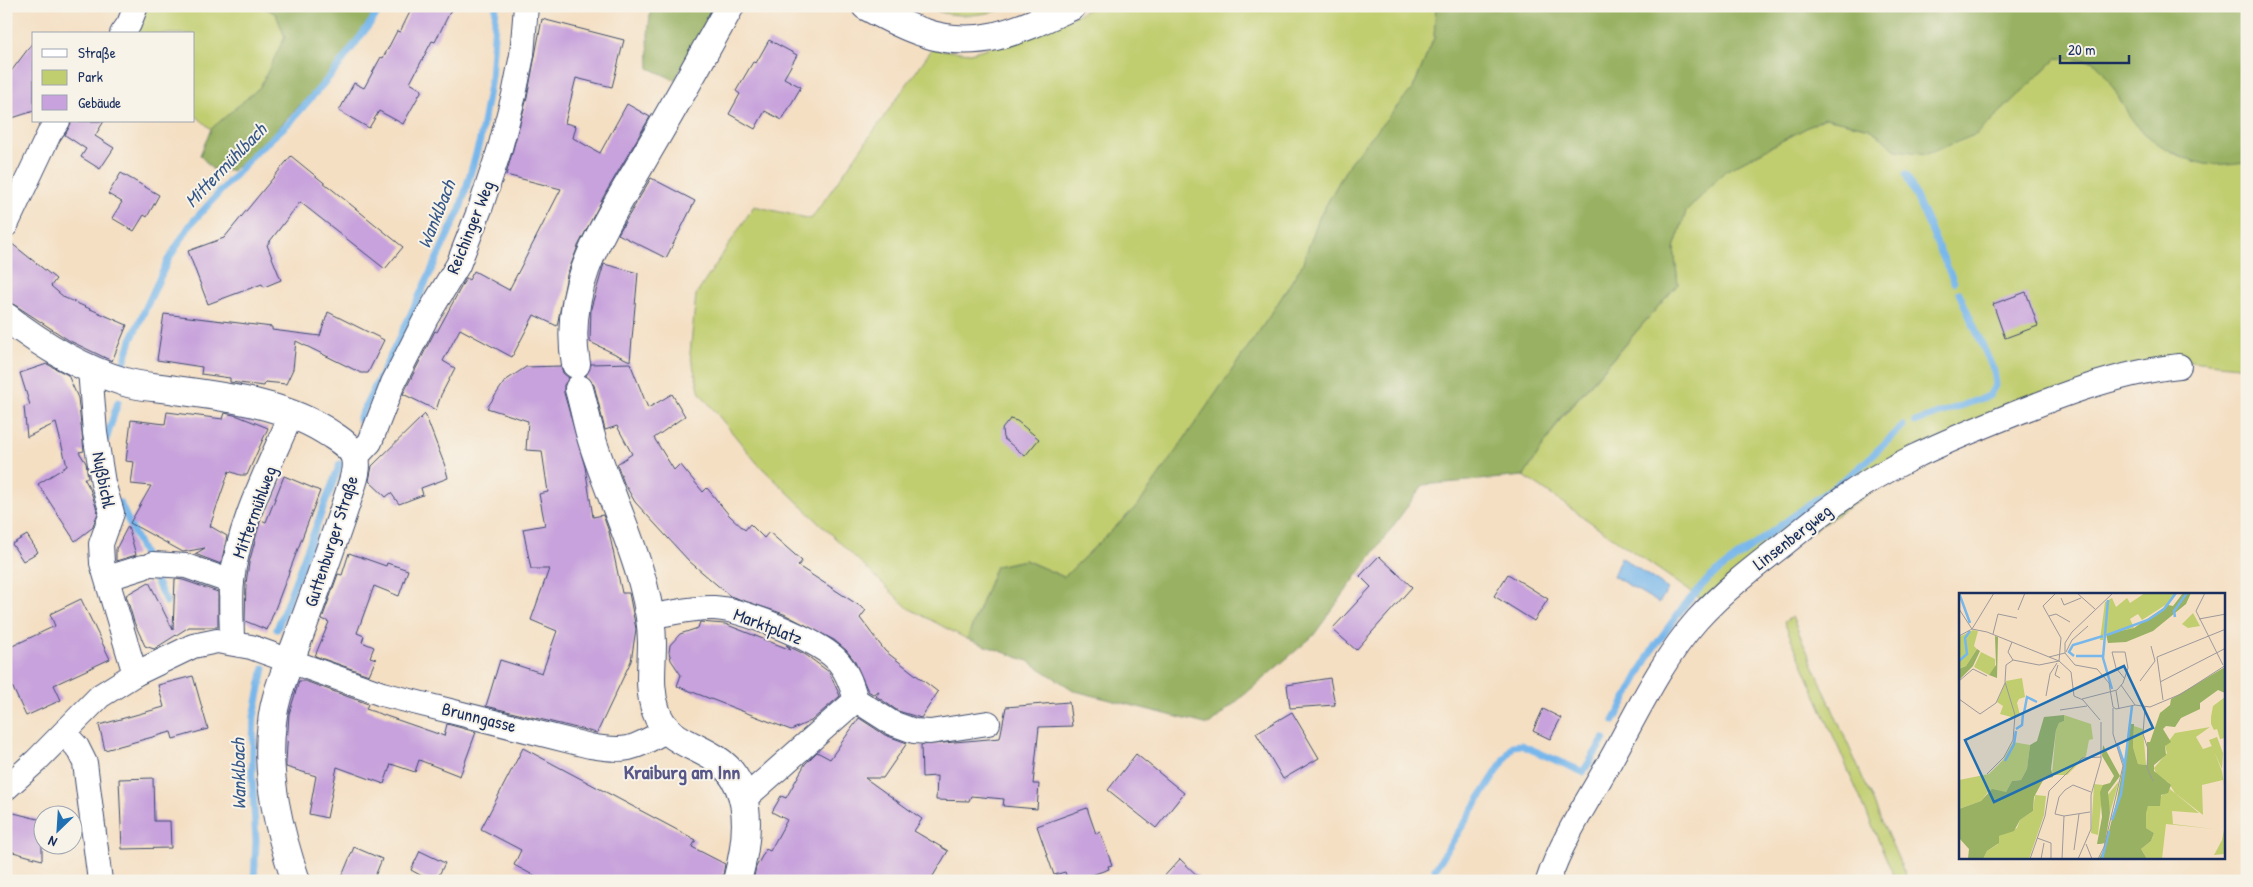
<svg xmlns="http://www.w3.org/2000/svg" width="2253" height="887" viewBox="0 0 2253 887" font-family="'Patrick Hand',sans-serif">
<style>
.green{fill:#c1ce70;stroke:#6e7e67}
.forest{fill:#98b162;stroke:#5a7060}
.water{fill:#78b7eb;stroke:#4a73a4}
.lines{fill:none;stroke-linecap:round;stroke-linejoin:round}
.stream{stroke:#78b7eb;stroke-width:7}
.building{fill:#c7a2dc}
.minor-casing{stroke:#3c496d;stroke-width:26}
.tertiary-casing{stroke:#3c496d;stroke-width:30}
.secondary-casing{stroke:#3c496d;stroke-width:30}
.minor{stroke:#fff;stroke-width:24}
.tertiary{stroke:#fff;stroke-width:28}
.secondary{stroke:#fff;stroke-width:28}
.labels{text-anchor:middle;dominant-baseline:central;stroke-width:4;stroke-linejoin:round;paint-order:stroke}
.street-label{font-size:18px;fill:#1b2f5e;stroke:#f7f3e8}
.water-label{font-size:19px;font-style:italic;fill:#375888;stroke:#f7f3e8}
.quarter-label{font-size:20px;font-weight:bold;fill:#57578a;stroke:#f7f3e8}
.inset-river{fill:none;stroke:#78b7eb;stroke-width:2.5}
.inset-road{fill:none;stroke:#9d999b;stroke-width:1}
.view{fill:#1f6fb2;fill-opacity:0.15;stroke:#1f6fb2;stroke-width:2.5}
.inset-edge{fill:none;stroke:#1b2f5e;stroke-width:2.5}
</style>
<rect width="100%" height="100%" fill="#f7f3e8"/>
<filter id="ink" filterUnits="userSpaceOnUse"><feTurbulence type="fractalNoise" baseFrequency=".02" numOctaves="2"/><feDisplacementMap in="SourceGraphic" scale="10" xChannelSelector="R" yChannelSelector="G"/><feConvolveMatrix kernelMatrix="1 2 1 2 8 2 1 2 1" color-interpolation-filters="sRGB"/></filter>
<filter id="wash" filterUnits="userSpaceOnUse"><feTurbulence type="fractalNoise" baseFrequency=".0096" numOctaves="4" result="noise"/><feDisplacementMap in="SourceGraphic" scale="20" xChannelSelector="R" yChannelSelector="G"/><feGaussianBlur stdDeviation="1.12" result="paint"/><feColorMatrix in="noise" values="0 0 0 0 0 0 0 0 0 0 0 0 0 0 0 0 0 1.4 0 .05"/><feComposite in="paint" operator="in"/></filter>
<g filter="url(#wash)">
<rect width="100%" height="100%" fill="#f4dfc3"/>
<g class="green">
<polygon points="144,6 262,6 276,14 285,37 260,87 211,129 194,114 194,34 129,34"/>
<path d="M937,6H1012C988,15 958,19 934,10Z"/>
<polygon points="1095,6 1436,6 1434,38 1413,88 1350,162 1319,218 1302,265 1271,314 1139,504 1064,577 1025,560 996,566 967,639 908,608 757,463 700,393 690,354 696,295 754,206 811,219 932,49 970,53 1037,34"/>
<polygon points="2057,58 2094,61 2112,82 2128,113 2145,134 2177,155 2206,164 2247,162 2247,367 2181,360 1970,425 1707,603 1524,476 1562,417 1678,284 1674,248 1686,212 1725,171 1825,118 1870,128 1896,150 1977,134"/>
<polygon points="1792,617 1908,881 1896,881 1784,622"/>
</g>
<g class="forest">
<polygon points="262,6 383,6 355,48 252,155 231,171 212,169 200,155 211,129 260,87 285,37 276,14"/>
<polygon points="651,6 715,6 675,80 649,68 648,35"/>
<path d="M1436,6H2247V162C2234,163 2217,166 2205,164C2175,157 2143,139 2127,112C2116,93 2108,77 2094,61L2057,58L1977,134L1927,154L1896,150L1870,128L1825,118L1725,171L1686,212L1674,248L1678,284L1562,416L1524,476L1423,485L1313,636L1209,725L1075,691L1028,661L967,639L996,566L1025,560L1064,577L1139,504L1271,314L1302,265L1319,218L1350,162L1413,88L1434,38Z"/>
</g>
<polygon class="water" points="1621,557 1668,589 1659,603 1613,576"/>
<g class="lines">
<g class="stream">
<polyline points="1906,174 1954,282"/>
<polyline points="123,366 131,340 168,260 190,225 255,153 291,121 337,68 383,6"/>
<polyline points="359,419 401,335 460,209 480,140 491,79 496,6"/>
<polyline points="1915,422 1989,396 1996,384 1994,371 1959,293"/>
<polyline points="106,440 118,402"/>
<polyline points="120,503 166,602"/>
<polyline points="277,629 340,464"/>
<polyline points="1614,721 1652,650 1683,607 1709,578 1859,468 1903,426"/>
<polyline points="1435,869 1513,746 1521,745 1583,772 1604,739"/>
<polyline points="254,881 256,841 252,776 254,717 264,668"/>
</g>
</g>
<g id="blocks">
<g class="building">
<polygon points="413,6 453,6 435,42 432,41 410,83 422,90 403,124 379,111 369,128 339,111 354,83 364,88 381,57 383,58 397,31 400,32"/>
<polygon points="542,19 624,40 612,87 576,78 565,123 576,126 573,138 600,153 627,104 650,117 605,194 578,246 567,275 557,326 534,315 512,357 460,329 443,361 455,368 441,395 436,410 403,394 435,331 437,332 466,278 469,280 474,271 509,290 561,189 506,175 527,98"/>
<polygon points="769,40 797,55 784,78 801,87 782,120 765,111 755,129 729,114 740,94 736,91 753,62 756,63"/>
<polygon points="34,41 34,111 6,120 6,78"/>
<polygon points="72,121 104,121 95,136 114,148 100,169 81,157 86,149 65,135"/>
<polygon points="291,156 403,247 385,269 300,202 267,245 281,280 264,287 262,284 208,304 188,251 224,238"/>
<polygon points="121,173 159,195 147,217 144,215 134,231 112,218 122,202 108,194"/>
<polygon points="651,178 695,201 666,258 618,234"/>
<polygon points="6,239 56,279 51,286 65,298 127,325 112,361 70,341 15,305 6,302"/>
<polygon points="604,264 638,273 630,361 590,342 591,308"/>
<polygon points="2026,292 2038,326 2005,338 1993,304"/>
<polygon points="328,312 384,340 368,373 361,373 296,341 293,369 286,384 265,382 264,386 230,382 230,378 201,374 202,367 157,360 164,314 272,327 272,330 320,336"/>
<polygon points="630,363 648,408 672,394 685,416 654,438 674,470 680,464 703,492 707,488 729,515 745,530 750,524 764,538 769,532 802,561 798,566 866,610 860,618 885,651 938,692 921,718 898,711 876,696 879,691 873,694 868,691 854,660 846,650 834,640 784,614 730,596 689,561 635,502 624,483 617,464 632,454 617,426 605,430 594,385 586,376 591,364"/>
<polygon points="47,364 68,375 78,398 84,451 79,452 86,463 88,478 84,478 90,489 98,513 92,528 75,541 38,484 67,466 56,423 27,437 24,407 30,405 20,373"/>
<polygon points="561,366 563,373 569,378 564,385 564,393 585,467 593,517 603,515 609,532 622,593 629,593 636,629 631,661 597,733 486,706 500,660 542,673 557,631 531,620 549,569 531,569 523,529 545,525 539,494 548,492 542,451 526,450 528,421 487,408 505,381 526,367"/>
<polygon points="167,412 223,419 225,413 238,416 268,428 247,475 240,475 229,471 210,526 227,536 221,564 195,554 205,548 183,552 130,523 151,486 131,484 134,462 126,461 131,420 165,424"/>
<polygon points="425,414 445,466 448,478 421,488 423,495 399,504 391,493 386,497 369,481 372,466"/>
<polygon points="1010,419 1017,421 1039,439 1025,456 1003,438 1002,429"/>
<polygon points="284,476 320,491 267,630 245,621 246,583 249,563 260,522 261,520 266,522"/>
<polygon points="128,526 136,555 116,561 116,549"/>
<polygon points="27,535 38,552 23,561 12,544"/>
<polygon points="349,553 386,566 387,563 408,570 399,596 374,586 357,633 364,636 362,642 374,647 370,657 376,659 369,675 315,656 329,622 322,619 338,574 342,575"/>
<polygon points="1379,556 1412,587 1356,650 1332,629 1371,587 1360,576"/>
<polygon points="1508,574 1548,599 1534,621 1494,596"/>
<polygon points="175,579 183,580 218,592 218,627 189,627 154,649 145,646 134,622 126,595 149,582 173,630"/>
<polygon points="81,599 110,659 54,685 61,700 26,716 6,673 6,649 55,626 50,614"/>
<polygon points="700,622 725,624 791,650 786,645 806,655 829,672 840,696 811,721 791,730 677,686 681,675 671,660 669,652 670,645 680,634 698,628"/>
<polygon points="193,676 208,729 173,739 171,732 105,750 99,725 164,707 158,685"/>
<polygon points="1330,678 1335,705 1290,708 1287,685"/>
<polygon points="299,681 305,681 368,704 366,709 444,736 447,724 476,732 460,776 419,760 415,772 391,764 384,784 337,767 327,818 309,814 316,776 286,767 286,762 289,714"/>
<polygon points="1069,702 1072,726 1039,727 1033,784 1039,784 1037,809 1003,806 1004,799 971,796 969,801 936,800 937,776 922,777 921,745 1000,738 1006,707"/>
<polygon points="1543,709 1561,718 1550,739 1533,731"/>
<polygon points="1292,712 1319,758 1283,779 1256,733"/>
<polygon points="859,718 885,735 907,743 883,778 865,778 922,819 914,831 948,851 930,881 753,881 756,867 766,849 770,851 787,820 772,812 781,796 786,798 805,764 817,752 830,759"/>
<polygon points="523,748 696,840 692,847 725,864 722,881 544,881 514,865 521,850 481,829"/>
<polygon points="1136,754 1184,793 1156,828 1108,790"/>
<polygon points="153,778 154,821 170,821 171,848 122,849 119,779"/>
<polygon points="1087,808 1096,834 1100,832 1112,865 1108,866 1109,869 1075,881 1068,881 1065,872 1054,875 1037,826"/>
<polygon points="10,812 42,820 42,860 6,850 6,828"/>
<polygon points="354,847 382,859 373,881 340,881"/>
<polygon points="420,851 445,863 436,881 431,881 411,870"/>
<polygon points="1180,859 1203,881 1160,881"/>
</g>
</g>
</g>
<g filter="url(#ink)">
<use href="#blocks" fill-opacity="0" stroke="#3c496d" stroke-width="1"/>
<g class="lines">
<defs>
<g id="minor">
<polyline points="122,34 129,24 136,6"/>
<polyline points="6,225 49,134 58,121"/>
<polyline points="90,369 95,433 103,483 112,513 101,544 102,563 135,674"/>
<polyline points="355,458 370,442 393,383 426,318 458,265 481,206 500,148 514,95 522,55 526,6"/>
<polyline points="153,564 186,566 232,582"/>
<polyline points="108,578 143,567"/>
<path d="M650,616C671,614 693,607 714,608C742,609 817,640 836,659C847,670 852,686 856,700L892,723L914,731L930,732L988,723"/>
<path d="M232,643C232,623 230,601 232,581C238,525 269,467 291,415"/>
<polyline points="64,733 77,747 85,763 100,881"/>
<path d="M6,788L36,761L100,696L135,674L193,646L217,641L251,647L382,694L590,746C629,753 634,748 667,730"/>
<polyline points="744,799 856,700"/>
<path d="M1548,881C1562,839 1588,801 1609,763C1636,715 1660,662 1697,620C1723,591 1753,568 1784,544C1802,530 1819,515 1838,502C1885,467 1940,444 1994,422C2053,398 2115,373 2179,366"/>
</g>
<path id="tertiary" d="M6,317C42,345 82,369 125,382C141,387 159,387 175,390C228,397 287,404 332,435C340,440 353,449 355,458C358,469 353,481 350,491C334,541 316,590 298,639C288,667 275,693 272,722C265,776 279,831 296,881"/>
<g id="secondary">
<path d="M866,6C884,15 902,26 922,32C978,52 1022,29 1072,6"/>
<path d="M576,364C561,282 610,219 648,151C676,103 703,55 730,6"/>
<path d="M579,389C584,406 587,424 592,440C607,488 630,535 643,584C648,603 652,623 652,643C652,667 648,688 656,711C665,740 694,744 716,759C756,785 748,841 737,881"/>
</g>
</defs>
<use href="#minor" class="minor-casing"/>
<use href="#tertiary" class="tertiary-casing"/>
<use href="#secondary" class="secondary-casing"/>
<use href="#minor" class="minor"/>
<use href="#tertiary" class="tertiary"/>
<use href="#secondary" class="secondary"/>
</g>
</g>
<g class="labels">
<g class="street-label">
<text transform="translate(470 227) rotate(-68)">Reichinger Weg</text>
<text transform="translate(104 480) rotate(79)">Nußbichl</text>
<text transform="translate(254 512) rotate(-70)">Mittermühlweg</text>
<text transform="translate(1792 537) rotate(-38)">Linsenbergweg</text>
<text transform="translate(331 541) rotate(-72)">Guttenburger Straße</text>
<text transform="translate(768 626) rotate(21)">Marktplatz</text>
<text transform="translate(479 717) rotate(14)">Brunngasse</text>
</g>
<g class="water-label">
<text transform="translate(225 165) rotate(-46)">Mittermühlbach</text>
<text transform="translate(436 214) rotate(-68)">Wanklbach</text>
<text transform="translate(238 774) rotate(-91)">Wanklbach</text>
</g>
<g class="quarter-label">
<text x="682" y="771">Kraiburg am Inn</text>
</g>
</g>
<g transform="translate(1959 593)">
<rect width="266" height="266" fill="#f4dfc3"/>
<path d="M186,0H216L208,11L183,27L179,21L171,26L175,35L147,41L146,36L144,47H141L146,9L153,5L157,14L168,5L171,10ZM234,20L241,33L229,35L223,31ZM14,37L19,38L15,53L18,56L7,73L0,76V44ZM22,59L36,66V75L30,82L15,74ZM63,85L66,104L60,106L58,110L61,122L56,125L41,121L44,113L38,109L47,88ZM266,104V145L261,146L258,136L255,137L252,131V124L254,113ZM105,122L132,131L134,146L130,147L127,163L108,182H93L97,137L100,130L105,128ZM175,133L184,136L187,172L179,171L174,154ZM251,134L237,144L244,156L253,153L263,178L266,198L264,187L243,192L244,222L216,200L209,189L199,185L195,175L208,160L206,153L216,140ZM258,144L264,160L263,176L250,147ZM54,149L71,152L68,176L62,187L53,188L47,199L30,198L22,208L0,216V187L30,181L44,167ZM160,188L151,220L148,203ZM135,191L144,192L139,242L132,240ZM211,196L240,220L213,218L214,231L255,236L207,231L203,266H188L182,256L192,248L195,240L187,235L186,220L189,213ZM76,202L87,203L85,222L70,266H24L28,258L39,251L40,243L58,235L61,227L74,218ZM265,237L266,261L255,262L263,247Z" fill="#c1ce70"/>
<path d="M224,0H232L227,11L194,38L167,49L149,50L147,41L175,35L209,12L214,13ZM36,43L39,44L38,85L30,82L37,72ZM18,56L21,58L14,73L0,87V76L7,73ZM266,74V100L259,97L241,110V116L222,125L216,134L207,133L204,136L212,149L206,153L207,162L195,172V178L212,192L209,200L202,202L201,213H189L187,220V235L195,240L192,248L182,256L188,266H140L146,254L158,206L172,131H175L174,154L179,171L188,172V149H191L201,120L211,112L212,106ZM105,122V128L100,130L97,137L92,176L94,184L85,186L82,191L75,204L74,218L61,227L55,238L40,243V250L28,258L24,266H9L10,256L0,245V216L22,208L33,196L47,199L53,188L62,187L68,176L71,152L78,148L85,124ZM144,152L161,183L149,199L151,220L146,250L141,251H138L143,224L141,199L144,192L151,190L155,183L143,163Z" fill="#98b162"/>
<path class="inset-river" d="M0,0L11,30M149,7L144,65L153,96M216,24L215,18L228,0M148,42L189,27L205,16L217,0M115,63L110,59L114,52L144,43M117,63H143M0,68L8,61L6,45L11,38M65,120L68,104L78,109M57,136L63,132L64,121M46,168L55,151L57,138M164,187L173,113M153,227L162,201L166,173L158,150M143,266L150,238"/>
<path class="inset-road" d="M97,0L84,13L102,45L100,68L112,79L115,103L124,107L141,127M118,0L136,16M246,0L237,18L264,72M102,5L105,12L122,5M0,16L13,36M59,17L66,0M90,23L97,21L111,29M240,26L267,21M13,36L35,0M34,41L39,21L58,25M0,43L13,36L28,39L100,68M53,49L49,59L54,67M192,53L196,68M107,59L113,47L129,33M106,60V50L113,39L154,0M90,64L106,60L116,72L138,76L150,90L154,114L157,116L176,112L191,114L222,101L267,72M54,67L80,72L100,68M99,72L96,82L101,85M0,88L14,76L28,83M181,88L196,68M201,89L267,55M162,92L176,112M157,98L160,116M87,103L91,81L98,70M0,106L21,121L37,110L46,90M123,106L158,97L164,90L169,75L166,59H153L157,75L166,86M204,107L198,64L267,36M186,114L184,141L189,156L188,175L194,188M101,117L128,113M28,181L45,164L54,147L56,122L46,89L47,72L54,67M105,223L96,221L100,204L106,197L114,192L132,199M78,245L92,250V266M127,251L133,266M115,257L120,221M71,266L86,223L90,198L123,165L142,164M82,266L85,250M103,266L105,223L131,219M119,266L132,236V202L142,167V129M139,266L145,254L164,173L154,141V115"/>
<path class="view" d="M165,73L194,135L35,209L6,147Z"/>
<rect width="266" height="266" class="inset-edge"/>
</g>
<rect width="2253" height="887" fill="none" stroke="#f7f3e8" stroke-width="25"/>
<rect x="32" y="32" width="162" height="90" fill="#f7f3e8" stroke="#9fa5b1"/>
<rect x="42" y="49" width="25" height="8" fill="#ffffff" stroke="#9fa5b1"/>
<text x="78" y="58" font-size="15" fill="#1b2f5e">Straße</text>
<rect x="42" y="70" width="25" height="15" fill="#c1ce70" stroke="#9fa5b1"/>
<text x="78" y="82" font-size="15" fill="#1b2f5e">Park</text>
<rect x="42" y="95" width="25" height="15" fill="#c7a2dc" stroke="#9fa5b1"/>
<text x="78" y="108" font-size="15" fill="#1b2f5e">Gebäude</text>
<g transform="translate(58 830) rotate(205)"><circle r="24" fill="#f7f3e8" stroke="#9fa5b1"/>
<path d="M0-4L9 19L0 12L-9 19Z" fill="#1f6fb2"/>
<text y="-8" font-size="14" font-weight="bold" text-anchor="middle" fill="#1b2f5e">N</text>
</g>
<path d="M2060 55v8h69v-8" fill="none" stroke="#1b2f5e" stroke-width="2.5"/>
<text x="2068" y="55" font-size="15" fill="#1b2f5e" stroke="#f7f3e8" stroke-width="4" paint-order="stroke">20 m</text>
</svg>
